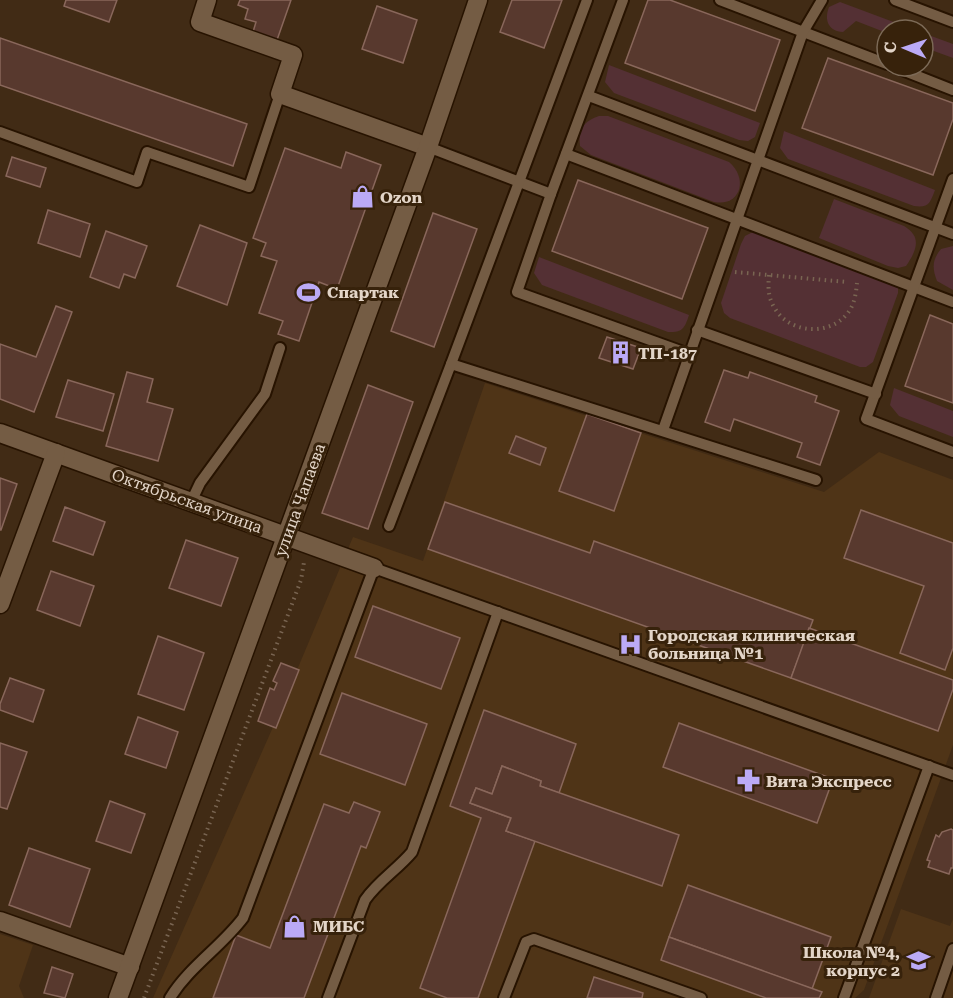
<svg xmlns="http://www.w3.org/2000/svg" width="953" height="998" viewBox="0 0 953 998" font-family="'Roboto Serif',serif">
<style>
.built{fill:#4f3417}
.green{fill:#543034}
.building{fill:#58392e;stroke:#89675b;stroke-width:1.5}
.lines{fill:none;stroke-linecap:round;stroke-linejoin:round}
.lane-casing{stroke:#271300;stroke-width:14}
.street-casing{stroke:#271300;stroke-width:21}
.secondary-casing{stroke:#271300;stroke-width:21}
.path{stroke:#796552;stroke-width:4;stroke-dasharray:1.5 4.5;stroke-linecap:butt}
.lane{stroke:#745c44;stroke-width:10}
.street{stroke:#745c44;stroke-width:18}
.secondary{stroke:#745c44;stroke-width:18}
.labels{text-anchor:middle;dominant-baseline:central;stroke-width:6;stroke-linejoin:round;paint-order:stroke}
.poi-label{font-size:16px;font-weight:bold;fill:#e3d5c8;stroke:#37220b;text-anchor:start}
.street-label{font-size:16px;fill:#e3d5c8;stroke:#37220b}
</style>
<rect width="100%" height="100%" fill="#412b15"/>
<g class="built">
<polygon points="485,383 824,492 879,452 953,480 953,745 864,990 855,998 153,998 273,727 353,537 423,561"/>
<polygon points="901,909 950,926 953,919 953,998 869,998"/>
<polygon points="0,934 33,945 19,986 24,998 0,998"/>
</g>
<g class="green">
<path d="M840,2L915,30H887V33L856,21L843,32C828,31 824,20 829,7Z"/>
<polygon points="923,33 953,44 953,58 923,47"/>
<polygon points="609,65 760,123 755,137 748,141 739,140 614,93 605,82"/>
<path d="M599,116H608L729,162C749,179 740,207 714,202L591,155L580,146C578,129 584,121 599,116Z"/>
<path d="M784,131L935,190C930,203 929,208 914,206L788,159L780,148Z"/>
<path d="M834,199L904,226C922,237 917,250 906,266L898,268L888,266L819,238Z"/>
<polygon points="755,231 898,286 898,293 873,362 866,367 860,367 730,318 724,313 721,303 741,244 745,236"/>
<path d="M953,246V290L937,281C932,268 932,260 941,249Z"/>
<path d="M539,257L689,315C685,327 683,333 668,332L542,285L534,273Z"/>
<polygon points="894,388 953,411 953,437 899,416 890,405"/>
</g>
<g class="building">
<polygon points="66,0 117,0 109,22 64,6"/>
<polygon points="240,0 291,0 277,40 253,32 256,22 245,19 248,9 238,5"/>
<polygon points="512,0 562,0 544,48 500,32"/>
<polygon points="648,0 670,0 780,40 755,111 625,63"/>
<polygon points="377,6 417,20 403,63 362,49"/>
<polygon points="0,38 247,124 233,166 0,85"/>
<polygon points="828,58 953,103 953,119 933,175 802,128"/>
<polygon points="285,148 341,168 346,152 381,165 337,289 319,282 299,341 278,334 283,321 259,313 277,261 261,256 266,243 253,238"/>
<polygon points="12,157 46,168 40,187 6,176"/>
<polygon points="578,180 708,228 682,299 552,251"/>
<polygon points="48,210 90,224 80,257 38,243"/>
<polygon points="433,213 477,229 434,347 391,331"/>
<polygon points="200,225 247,243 227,305 177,286"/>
<polygon points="106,231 147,246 135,278 124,274 119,288 90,277"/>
<polygon points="56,306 72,312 34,412 0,399 0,344 36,357"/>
<polygon points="930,315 953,324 953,403 905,386"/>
<polygon points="607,337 641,348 633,369 599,358"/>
<polygon points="724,370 748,378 750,372 817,396 815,402 839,411 820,465 797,457 802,443 734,419 730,431 705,422"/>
<polygon points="127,372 153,379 147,402 173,409 158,461 106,446"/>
<polygon points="68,380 114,394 103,431 56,417"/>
<polygon points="368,385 413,402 368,529 322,513"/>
<polygon points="587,414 641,433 614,511 559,491"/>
<polygon points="516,436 546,448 540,465 509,453"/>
<polygon points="0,478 17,484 1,530 0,530"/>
<polygon points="445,502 590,553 594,541 813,620 791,678 428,549"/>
<polygon points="65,507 105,522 93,555 53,541"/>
<polygon points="861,510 953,543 953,648 945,670 900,653 924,586 844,558"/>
<polygon points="186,540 238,558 221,606 169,588"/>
<polygon points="51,571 94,586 80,626 37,610"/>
<polygon points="373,606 460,638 441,689 355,657"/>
<polygon points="809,628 953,680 953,689 938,731 791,678"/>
<polygon points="158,636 204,653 184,710 138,694"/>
<polygon points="281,663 299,670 276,728 258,721 270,688 274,690 277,683 273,681"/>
<polygon points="10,678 44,690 33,722 0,710 0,704"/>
<polygon points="342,693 427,724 405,785 320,754"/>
<polygon points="484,710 576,744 559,793 540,786 541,781 502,766 492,794 476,788 470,803 511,818 506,831 535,841 478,998 447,998 420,988 481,818 450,806"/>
<polygon points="138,717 178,732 166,768 125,754"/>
<polygon points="679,723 833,779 817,823 663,767"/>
<polygon points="0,743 27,752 7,809 0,807"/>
<polygon points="502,766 541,781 540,786 679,835 662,886 506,831 511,818 470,803 476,788 492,794"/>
<polygon points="110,801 145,814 131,853 96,841"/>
<polygon points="354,802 380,812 366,848 361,846 304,998 213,998 236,935 270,948 324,804 349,813"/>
<polygon points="951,829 953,830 953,868 951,868 949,874 928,867 930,861 927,860 936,835 939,837 942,832"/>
<polygon points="29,848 90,869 70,927 9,905"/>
<polygon points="688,885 831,937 812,989 669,937"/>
<polygon points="669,937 822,992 819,998 766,998 661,960"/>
<polygon points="52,967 73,974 65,998 44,993"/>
<polygon points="594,977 643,993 642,998 587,998"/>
</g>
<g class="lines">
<defs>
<g id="lane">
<polyline points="623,0 551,194 517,292 689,354"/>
<polyline points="720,0 887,64"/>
<polyline points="895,0 953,22"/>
<polyline points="892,66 953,90"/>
<polyline points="589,96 953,234"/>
<polyline points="0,132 137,182 147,152 249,187 280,94"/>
<polyline points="428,147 551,194"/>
<polyline points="566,154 953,302"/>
<polyline points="953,179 866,419 953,452"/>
<polyline points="697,330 876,394"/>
<polyline points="451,364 816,480"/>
<polyline points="663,430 803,32 822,0"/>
<polyline points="191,502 200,483 265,394 280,348"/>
<polyline points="389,526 451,364 587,0"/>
<path d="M170,998C189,967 221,947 243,918L374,568L953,775"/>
<path d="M328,998L365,900C378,881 398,869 412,852L498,612"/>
<polyline points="504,998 526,942 534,939 701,998"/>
<polyline points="844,998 929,766"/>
<polyline points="936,998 953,949"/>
</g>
<g id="street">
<polyline points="207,0 200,22 293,55 280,94 428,147"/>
<polyline points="0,433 374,568"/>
<polyline points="0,604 56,453"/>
<polyline points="0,921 130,967"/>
</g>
<polyline id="secondary" points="118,998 428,147 478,0"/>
</defs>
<use href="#lane" class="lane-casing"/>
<use href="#street" class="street-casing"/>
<use href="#secondary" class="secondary-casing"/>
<g class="path">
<polyline points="735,272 847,282"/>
<path d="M769,275C768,287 768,297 774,307C788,333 828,337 847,314C854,306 856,294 857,283"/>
<polyline points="144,998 301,580 304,562"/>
</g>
<use href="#lane" class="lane"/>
<use href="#street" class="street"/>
<use href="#secondary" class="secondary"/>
</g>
<defs>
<symbol id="shop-bare" viewBox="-9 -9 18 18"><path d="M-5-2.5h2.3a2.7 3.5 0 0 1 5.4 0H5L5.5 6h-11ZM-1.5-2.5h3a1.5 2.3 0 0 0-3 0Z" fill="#bbaaf6" stroke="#37220b" stroke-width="2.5" paint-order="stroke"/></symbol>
<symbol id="stadium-bare" viewBox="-9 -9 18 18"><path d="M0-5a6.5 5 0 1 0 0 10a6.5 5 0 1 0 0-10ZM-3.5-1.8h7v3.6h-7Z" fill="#bbaaf6" stroke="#37220b" stroke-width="2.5" paint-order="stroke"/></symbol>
<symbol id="building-bare" viewBox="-9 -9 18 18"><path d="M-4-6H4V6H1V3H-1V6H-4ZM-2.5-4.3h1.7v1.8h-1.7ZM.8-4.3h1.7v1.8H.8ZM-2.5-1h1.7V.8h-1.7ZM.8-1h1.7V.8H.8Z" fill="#bbaaf6" stroke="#37220b" stroke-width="2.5" paint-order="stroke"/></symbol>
<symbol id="hospital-bare" viewBox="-9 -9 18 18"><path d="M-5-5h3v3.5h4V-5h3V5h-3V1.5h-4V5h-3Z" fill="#bbaaf6" stroke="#37220b" stroke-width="2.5" paint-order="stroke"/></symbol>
<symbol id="pharmacy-bare" viewBox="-9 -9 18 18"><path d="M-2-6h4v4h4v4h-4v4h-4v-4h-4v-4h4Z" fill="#bbaaf6" stroke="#37220b" stroke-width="2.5" paint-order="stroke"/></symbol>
<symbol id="school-bare" viewBox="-9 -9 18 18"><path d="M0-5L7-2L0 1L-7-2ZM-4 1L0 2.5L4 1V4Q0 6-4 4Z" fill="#bbaaf6" stroke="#37220b" stroke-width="2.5" paint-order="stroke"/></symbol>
</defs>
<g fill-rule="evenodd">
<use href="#shop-bare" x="346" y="180" width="33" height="33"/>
<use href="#stadium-bare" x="292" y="276" width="33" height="33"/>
<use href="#building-bare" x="604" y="336" width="33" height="33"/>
<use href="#hospital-bare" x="614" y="628" width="33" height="33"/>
<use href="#pharmacy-bare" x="732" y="764" width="33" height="33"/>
<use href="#shop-bare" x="278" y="910" width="33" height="33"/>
<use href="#school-bare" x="902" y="944" width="33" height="33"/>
</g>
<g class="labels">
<g class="poi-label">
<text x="380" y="197">Ozon</text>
<text x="327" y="292">Спартак</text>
<text x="638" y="353">ТП-187</text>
<text x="648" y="635">Городская клиническая<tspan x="648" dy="18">больница №1</tspan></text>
<text x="766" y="781">Вита Экспресс</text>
<text x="313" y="926">МИБС</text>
<text x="900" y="952" text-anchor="end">Школа №4,<tspan x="900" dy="18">корпус 2</tspan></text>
</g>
<g class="street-label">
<text transform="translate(300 500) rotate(-70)">улица Чапаева</text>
<text transform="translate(187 501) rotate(20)">Октябрьская улица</text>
</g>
</g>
<g transform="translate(905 48) rotate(272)"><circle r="28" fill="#37220b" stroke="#7c6a57" stroke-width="1.5"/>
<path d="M0-4.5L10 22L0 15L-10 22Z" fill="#bbaaf6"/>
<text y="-9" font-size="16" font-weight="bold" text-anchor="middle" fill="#e3d5c8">С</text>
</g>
</svg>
